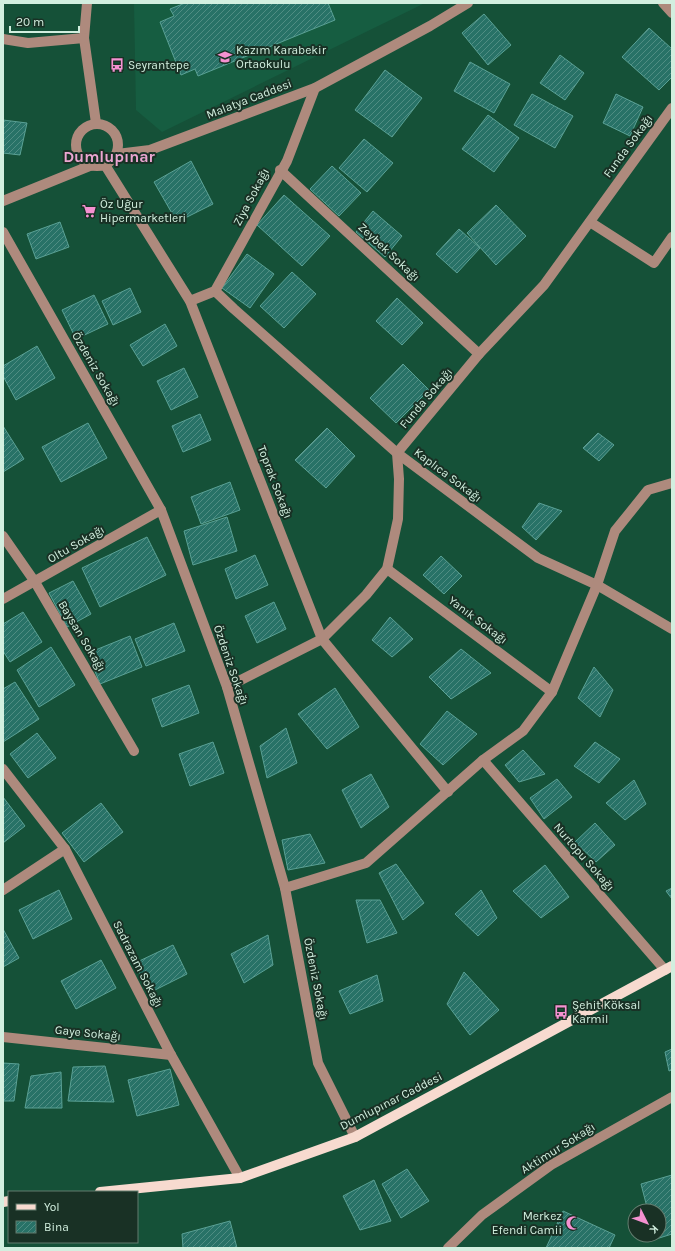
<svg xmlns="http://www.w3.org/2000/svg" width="675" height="1251" viewBox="0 0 675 1251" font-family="Karla,sans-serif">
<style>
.built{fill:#165d41}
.building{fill:url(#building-hatch);stroke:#5aa195}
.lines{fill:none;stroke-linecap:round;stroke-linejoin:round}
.minor{stroke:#ae8a7d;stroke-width:10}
.major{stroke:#f7dacf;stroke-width:10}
.labels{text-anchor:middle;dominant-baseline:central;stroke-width:4;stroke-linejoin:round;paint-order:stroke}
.poi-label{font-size:12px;fill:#d2efdf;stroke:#193125;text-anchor:start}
.street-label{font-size:12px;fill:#d2efdf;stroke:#193125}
.district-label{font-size:16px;font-weight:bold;fill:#eca6d2;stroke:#193125}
</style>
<defs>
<pattern id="building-hatch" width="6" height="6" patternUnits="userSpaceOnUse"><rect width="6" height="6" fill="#287267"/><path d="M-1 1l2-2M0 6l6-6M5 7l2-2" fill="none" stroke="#508d83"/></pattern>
</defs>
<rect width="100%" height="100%" fill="#155138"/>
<polygon class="built" points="134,3 425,3 162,132 136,110"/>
<g class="building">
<polygon points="185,3 328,3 335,20 198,76 195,69 181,75 160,22 174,16 170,9"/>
<polygon points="484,14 511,45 488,65 462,33"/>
<polygon points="649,28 672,49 672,77 659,90 622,57"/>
<polygon points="560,55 584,73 565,100 540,83"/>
<polygon points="470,62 510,84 494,113 454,91"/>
<polygon points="385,70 422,98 392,137 355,110"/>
<polygon points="532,94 573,116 555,148 514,125"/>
<polygon points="616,94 643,107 630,136 603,123"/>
<polygon points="488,115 519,138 494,172 462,149"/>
<polygon points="3,120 27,123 20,155 3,153"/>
<polygon points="364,139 393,163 367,192 339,168"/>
<polygon points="191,161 213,204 177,222 154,182"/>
<polygon points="332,166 361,193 339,216 310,189"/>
<polygon points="284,195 330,236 302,266 257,225"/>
<polygon points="496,205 526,236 496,265 467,233"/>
<polygon points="373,211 402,236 385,257 356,232"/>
<polygon points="60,222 69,247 36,259 27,234"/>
<polygon points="459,229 480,248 457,273 436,254"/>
<polygon points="247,254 274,274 250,308 222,288"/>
<polygon points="292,272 316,294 284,328 260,306"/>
<polygon points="130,288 141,312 113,325 102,301"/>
<polygon points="94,295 108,324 76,339 62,310"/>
<polygon points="397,298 423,323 402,345 376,321"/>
<polygon points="165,324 177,346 143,366 130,345"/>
<polygon points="37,346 55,378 16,400 3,376 3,366"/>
<polygon points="403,364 429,390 396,423 370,398"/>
<polygon points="184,368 198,397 171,410 157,381"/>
<polygon points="200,414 211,440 183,452 172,426"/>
<polygon points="88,423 107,458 61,482 42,447"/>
<polygon points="3,426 24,459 3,472"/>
<polygon points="327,428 355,456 326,488 295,460"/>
<polygon points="598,433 614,445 599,461 583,448"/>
<polygon points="230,482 240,510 201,524 191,497"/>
<polygon points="539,503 562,511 536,540 522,527"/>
<polygon points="227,517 237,551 193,565 184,531"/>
<polygon points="147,537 166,575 100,607 82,568"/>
<polygon points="255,555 268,585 236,599 225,569"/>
<polygon points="441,556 462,576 444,594 423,575"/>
<polygon points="73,581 91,614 67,627 49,593"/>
<polygon points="274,602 286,629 257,643 245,616"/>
<polygon points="23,612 42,642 10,662 3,651 3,624"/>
<polygon points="390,617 413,639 392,657 372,640"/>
<polygon points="174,623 185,651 146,666 135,639"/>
<polygon points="130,636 142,667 100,684 88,653"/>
<polygon points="51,647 75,685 39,707 17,670"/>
<polygon points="461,649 491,673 451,699 429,677"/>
<polygon points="594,667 613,690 600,717 578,698"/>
<polygon points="15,682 39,719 3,742 3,689"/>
<polygon points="189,685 199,713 162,727 152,699"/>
<polygon points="335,688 359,727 327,749 298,714"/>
<polygon points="447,711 477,734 443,765 420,744"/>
<polygon points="286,728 297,763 267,778 260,746"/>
<polygon points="37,733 56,758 28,778 10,754"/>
<polygon points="213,742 224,773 190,786 179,754"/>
<polygon points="595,742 620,759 599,783 574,766"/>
<polygon points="523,750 545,774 519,782 505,765"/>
<polygon points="371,774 389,807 361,828 342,790"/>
<polygon points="557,779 572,797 544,819 530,798"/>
<polygon points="634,780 646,804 625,820 606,803"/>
<polygon points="3,797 25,826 3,843"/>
<polygon points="101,803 123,832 84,862 62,833"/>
<polygon points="595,823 615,845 596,862 575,842"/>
<polygon points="310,834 325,863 288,870 282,840"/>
<polygon points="396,864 424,903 403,920 379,873"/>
<polygon points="545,865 569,897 541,918 513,891"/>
<polygon points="672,888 672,899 666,891"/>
<polygon points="59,890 72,919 33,939 19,910"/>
<polygon points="481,890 497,918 478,936 455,914"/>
<polygon points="356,900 380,900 397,933 367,943"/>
<polygon points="3,929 19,958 3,967"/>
<polygon points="268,935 273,965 244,983 231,954"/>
<polygon points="173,945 187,974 149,993 135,963"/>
<polygon points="101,960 116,988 76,1009 61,981"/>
<polygon points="464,972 499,1010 470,1035 447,1004"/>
<polygon points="377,975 383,1001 350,1014 339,991"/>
<polygon points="672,1049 672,1070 669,1071 665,1052"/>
<polygon points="3,1063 19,1064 14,1101 3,1101"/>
<polygon points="105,1066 114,1102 68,1101 73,1067"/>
<polygon points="170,1069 179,1105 137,1116 128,1080"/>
<polygon points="61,1072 62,1108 25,1108 31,1076"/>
<polygon points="407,1169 429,1201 401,1218 382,1184"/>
<polygon points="672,1175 672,1234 656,1239 655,1235 659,1235 659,1211 648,1211 641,1184"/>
<polygon points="374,1180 391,1221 360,1230 343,1196"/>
<polygon points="563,1211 615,1235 609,1248 546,1248"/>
<polygon points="230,1221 237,1248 183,1248 182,1234"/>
</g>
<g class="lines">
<g class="minor">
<polyline points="87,3 84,38 96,123"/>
<polyline points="663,3 672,13"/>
<polyline points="3,39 28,43 84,38"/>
<circle cx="97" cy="145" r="21"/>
<polyline points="117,154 150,150 315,88 430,26 468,3"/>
<polyline points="105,165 190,301 322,639 448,792"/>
<polyline points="280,170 479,354"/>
<polyline points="3,201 92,165"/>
<polyline points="590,222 654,263 672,237"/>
<polyline points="3,232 161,510 227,687 285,888 318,1063 355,1137"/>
<polyline points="215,291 234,309 397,453 538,558 597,585 672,629"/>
<polyline points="190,301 215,291 287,161 315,88"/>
<polyline points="3,536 35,582 134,751"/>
<polyline points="387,569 552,692"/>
<polyline points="3,599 161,510"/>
<polyline points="227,687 322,639 366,595 387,569 398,519 399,479 397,453 479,354 544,285 672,108"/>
<polyline points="483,760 665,970"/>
<polyline points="3,769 65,849 171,1055 240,1178"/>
<polyline points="285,888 366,863 483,760 523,731 552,692 597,585 615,531 648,490 672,483"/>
<polyline points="3,890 65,849"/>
<polyline points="3,1037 171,1055"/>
<polyline points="448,1248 482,1215 551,1165 672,1097"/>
</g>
<g class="major">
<polyline points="100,1192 240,1178 355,1137 672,966"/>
<polyline points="3,1202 9,1201"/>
</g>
</g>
<defs>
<symbol id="school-bare" viewBox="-9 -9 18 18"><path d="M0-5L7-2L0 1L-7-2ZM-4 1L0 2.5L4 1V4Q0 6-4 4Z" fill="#f591d1" stroke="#193125" stroke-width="2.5" paint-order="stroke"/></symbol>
<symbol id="bus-bare" viewBox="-9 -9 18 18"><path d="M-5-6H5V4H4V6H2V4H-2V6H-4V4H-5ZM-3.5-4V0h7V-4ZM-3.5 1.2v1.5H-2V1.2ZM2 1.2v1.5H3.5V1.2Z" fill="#f591d1" stroke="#193125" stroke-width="2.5" paint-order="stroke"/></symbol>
<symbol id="supermarket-bare" viewBox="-9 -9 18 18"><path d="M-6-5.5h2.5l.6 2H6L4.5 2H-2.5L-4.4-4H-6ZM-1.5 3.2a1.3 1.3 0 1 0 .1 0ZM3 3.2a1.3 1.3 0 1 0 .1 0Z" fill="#f591d1" stroke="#193125" stroke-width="2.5" paint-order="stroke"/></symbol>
<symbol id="mosque-bare" viewBox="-9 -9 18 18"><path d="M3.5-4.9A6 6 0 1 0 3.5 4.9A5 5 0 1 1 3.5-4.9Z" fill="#f591d1" stroke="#193125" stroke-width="2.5" paint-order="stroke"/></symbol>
</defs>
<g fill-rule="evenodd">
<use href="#school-bare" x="215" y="47" width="20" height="20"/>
<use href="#bus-bare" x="107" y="55" width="20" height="20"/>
<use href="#supermarket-bare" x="79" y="201" width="20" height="20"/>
<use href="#bus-bare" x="551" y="1002" width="20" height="20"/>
<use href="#mosque-bare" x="563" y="1213" width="20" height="20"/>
</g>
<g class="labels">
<g class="poi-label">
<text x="236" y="50">Kazım Karabekir<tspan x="236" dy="14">Ortaokulu</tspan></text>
<text x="128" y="65">Seyrantepe</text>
<text x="100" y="204">Öz Uğur<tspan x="100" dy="14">Hipermarketleri</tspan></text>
<text x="572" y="1005">Şehit Köksal<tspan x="572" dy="14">Karmil</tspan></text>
<text x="562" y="1216" text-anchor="end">Merkez<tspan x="562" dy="14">Efendi Camii</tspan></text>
</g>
<g class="street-label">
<text transform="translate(249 99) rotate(-21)">Malatya Caddesi</text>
<text transform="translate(628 146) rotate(-54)">Funda Sokağı</text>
<text transform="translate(251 197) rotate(-62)">Ziya Sokağı</text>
<text transform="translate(389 252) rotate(43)">Zeybek Sokağı</text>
<text transform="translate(96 369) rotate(60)">Özdeniz Sokağı</text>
<text transform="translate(426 398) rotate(-50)">Funda Sokağı</text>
<text transform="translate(448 475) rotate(37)">Kaplıca Sokağı</text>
<text transform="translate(275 482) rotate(69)">Toprak Sokağı</text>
<text transform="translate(76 544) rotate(-30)">Oltu Sokağı</text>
<text transform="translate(478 620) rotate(37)">Yanık Sokağı</text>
<text transform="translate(82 636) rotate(59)">Baysan Sokağı</text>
<text transform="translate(231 665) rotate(71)">Özdeniz Sokağı</text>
<text transform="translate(584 857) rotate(49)">Nurtopu Sokağı</text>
<text transform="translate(138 964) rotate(63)">Sadrazam Sokağı</text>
<text transform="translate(316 979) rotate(79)">Özdeniz Sokağı</text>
<text transform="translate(88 1033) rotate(6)">Gaye Sokağı</text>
<text transform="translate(391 1101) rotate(-27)">Dumlupınar Caddesi</text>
<text transform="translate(558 1148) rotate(-32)">Aktimur Sokağı</text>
</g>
<g class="district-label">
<text x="109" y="156">Dumlupınar</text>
</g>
</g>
<rect width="675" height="1251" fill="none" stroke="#d2efdf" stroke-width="8"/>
<rect x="8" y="1191" width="130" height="52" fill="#193125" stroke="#637d6f"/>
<rect x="16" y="1204" width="20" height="6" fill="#f7dacf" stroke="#637d6f"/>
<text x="44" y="1211" font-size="12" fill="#d2efdf">Yol</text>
<rect x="16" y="1221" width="20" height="12" fill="url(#building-hatch)" stroke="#637d6f"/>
<text x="44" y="1231" font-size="12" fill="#d2efdf">Bina</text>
<g transform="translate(647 1223) rotate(132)"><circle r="19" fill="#193125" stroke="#637d6f"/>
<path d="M0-3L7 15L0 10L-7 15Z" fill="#f591d1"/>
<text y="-6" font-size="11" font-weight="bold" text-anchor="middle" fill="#d2efdf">K</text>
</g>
<path d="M10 26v6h69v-6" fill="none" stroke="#d2efdf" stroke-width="2"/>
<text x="16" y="26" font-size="12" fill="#d2efdf" stroke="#193125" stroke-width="3" paint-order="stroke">20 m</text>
</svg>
